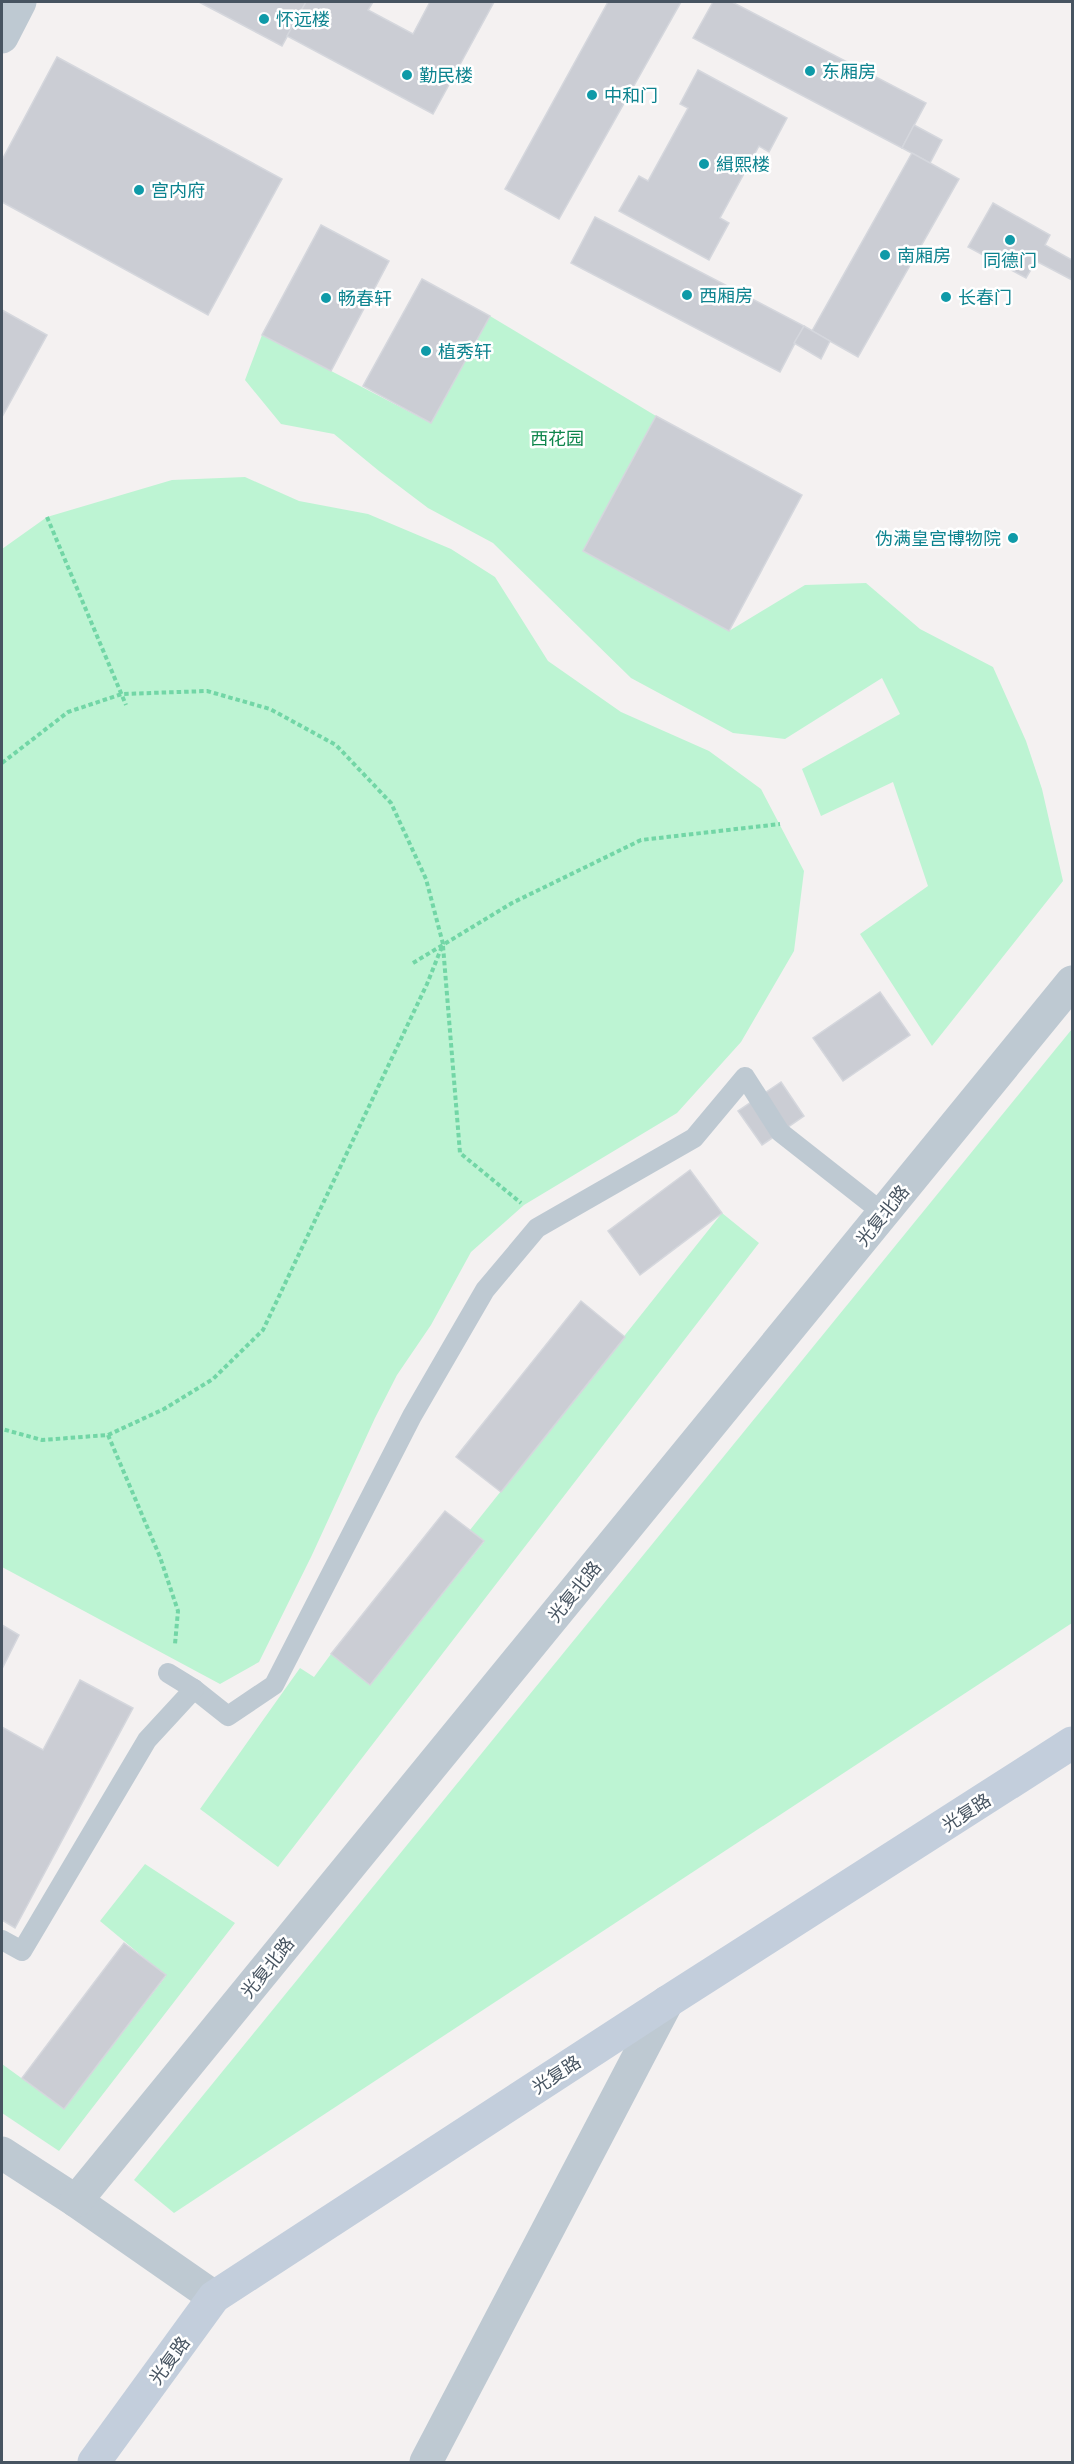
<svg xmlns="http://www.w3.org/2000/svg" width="1074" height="2464" viewBox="0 0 1074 2464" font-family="'Noto Sans','Noto Sans SC',sans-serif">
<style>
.green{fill:#bdf4d3}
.building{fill:#cbcdd4;stroke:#d5d7dd;stroke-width:1.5}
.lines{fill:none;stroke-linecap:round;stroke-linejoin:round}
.path{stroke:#72d6a6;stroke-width:4;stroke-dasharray:4.5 3;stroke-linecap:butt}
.lane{stroke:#bec9d2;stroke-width:20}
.street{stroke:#bec9d2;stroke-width:33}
.secondary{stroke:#c3cedc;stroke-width:33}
.culture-dot{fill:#0f9aa8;stroke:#fff;stroke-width:2}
.labels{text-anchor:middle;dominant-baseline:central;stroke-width:5;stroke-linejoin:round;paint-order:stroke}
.culture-label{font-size:18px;fill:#0d838f;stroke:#fff;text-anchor:start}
.park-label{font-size:18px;fill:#0f864c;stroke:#fff}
.street-label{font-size:18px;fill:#475461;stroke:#fff}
</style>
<rect width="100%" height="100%" fill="#f4f1f1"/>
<g class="green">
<polygon points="490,316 656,416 583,551 729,631 805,585 866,583 920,629 993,667 1026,741 1042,789 1063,881 932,1046 860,934 928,886 893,782 821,816 802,769 900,714 882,678 785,739 733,733 631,678 493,543 428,508 379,471 334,434 281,424 245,380 262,335 431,423"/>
<polygon points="245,477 299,501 368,514 451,549 495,577 548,661 621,712 709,751 761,789 804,871 794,951 741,1042 677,1113 524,1205 471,1252 431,1325 397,1375 375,1418 312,1555 259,1662 220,1684 2,1567 2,549 47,517 172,480"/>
<polygon points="1072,1029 1072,1623 174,2213 134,2180"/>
<polygon points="722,1213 759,1243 278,1867 200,1809 300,1668 314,1677 331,1654 370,1684 484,1542 470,1530"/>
<polygon points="145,1864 235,1923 59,2151 2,2113 2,2064 64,2109 166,1976 100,1921"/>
</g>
<g class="building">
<polygon points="199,2 306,2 282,46"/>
<polygon points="306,2 373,2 368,10 413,34 430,2 494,2 433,114 287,36"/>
<polygon points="608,2 681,2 559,219 505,189"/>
<polygon points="713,2 732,2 926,103 902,148 693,38"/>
<polygon points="57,57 282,179 208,315 2,202 2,160"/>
<polygon points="698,70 787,118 769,152 759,146 720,218 729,223 709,260 619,211 639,176 648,181 688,108 680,104"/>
<polygon points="914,125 942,140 930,163 902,148"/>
<polygon points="912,153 959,179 858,357 812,331"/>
<polygon points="993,203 1050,235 1045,245 1072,260 1072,280 1036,261 1026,278 968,247"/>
<polygon points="595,217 804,326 780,372 571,263"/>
<polygon points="321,225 389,261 331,371 262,335"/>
<polygon points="422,279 490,316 431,423 363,386"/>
<polygon points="2,310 47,335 2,417"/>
<polygon points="804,326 830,341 821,359 794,343"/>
<polygon points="656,416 802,495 729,631 583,551"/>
<polygon points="880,992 910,1035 843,1081 813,1038"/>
<polygon points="781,1082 804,1116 762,1145 738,1111"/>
<polygon points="690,1170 722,1213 640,1275 608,1231"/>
<polygon points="581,1301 625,1337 501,1492 456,1457"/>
<polygon points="445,1511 484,1541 370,1685 331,1654"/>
<polygon points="2,1625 19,1635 2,1669"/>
<polygon points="80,1680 133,1708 15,1928 2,1920 2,1727 43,1750"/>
<polygon points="124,1943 166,1975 64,2109 22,2078"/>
</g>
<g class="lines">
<g class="path">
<polyline points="47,517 126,705"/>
<polyline points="2,763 68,712 122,694 207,691 270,709 336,745 391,803 426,879 443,944 427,984 263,1330 213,1379 164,1409 108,1435 42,1440 2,1429"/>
<polyline points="443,946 460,1153 521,1203"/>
<polyline points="413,963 512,903 641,840 780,824"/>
<polyline points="108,1435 160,1557 178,1611 175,1644"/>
</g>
<g class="lane">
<polyline points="194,1689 228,1716 274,1685 412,1416 485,1290 537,1228 694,1138 745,1077 780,1132 883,1213"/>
<polyline points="2,1940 22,1951 147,1740 194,1689 168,1673"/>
</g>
<g class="street">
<polyline points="2,37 20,2"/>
<polyline points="2,2153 76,2201 214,2297"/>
<polyline points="76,2201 1072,982"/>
<polyline points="426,2462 667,2002"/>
</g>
<polyline class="secondary" points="94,2462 214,2297 667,2002 1072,1743"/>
</g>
<g class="culture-dot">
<circle cx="264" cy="19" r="6"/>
<circle cx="810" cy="71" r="6"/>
<circle cx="407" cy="75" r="6"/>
<circle cx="592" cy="95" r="6"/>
<circle cx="704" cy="164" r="6"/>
<circle cx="139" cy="190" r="6"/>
<circle cx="1010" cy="240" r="6"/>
<circle cx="885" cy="255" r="6"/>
<circle cx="687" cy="295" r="6"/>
<circle cx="946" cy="297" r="6"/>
<circle cx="326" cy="298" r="6"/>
<circle cx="426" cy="351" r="6"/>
<circle cx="1013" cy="538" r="6"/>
</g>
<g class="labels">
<g class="culture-label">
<text x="276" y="19">怀远楼</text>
<text x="822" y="71">东厢房</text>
<text x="419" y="75">勤民楼</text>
<text x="604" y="95">中和门</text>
<text x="716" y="164">緝熙楼</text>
<text x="151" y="190">宫内府</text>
<text x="897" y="255">南厢房</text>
<text x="1010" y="260" text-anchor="middle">同德门</text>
<text x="699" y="295">西厢房</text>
<text x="958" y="297">长春门</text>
<text x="338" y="298">畅春轩</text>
<text x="438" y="351">植秀轩</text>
<text x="1001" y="538" text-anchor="end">伪满皇宫博物院</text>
</g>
<g class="park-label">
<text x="557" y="438">西花园</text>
</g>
<g class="street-label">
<text transform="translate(882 1215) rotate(-51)">光复北路</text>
<text transform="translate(574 1591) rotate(-51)">光复北路</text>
<text transform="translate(966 1812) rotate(-33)">光复路</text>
<text transform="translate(267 1967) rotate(-51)">光复北路</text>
<text transform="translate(556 2074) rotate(-33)">光复路</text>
<text transform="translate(169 2360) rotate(-54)">光复路</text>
</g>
</g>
<rect width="1074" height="2464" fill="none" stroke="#475461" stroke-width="6"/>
</svg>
